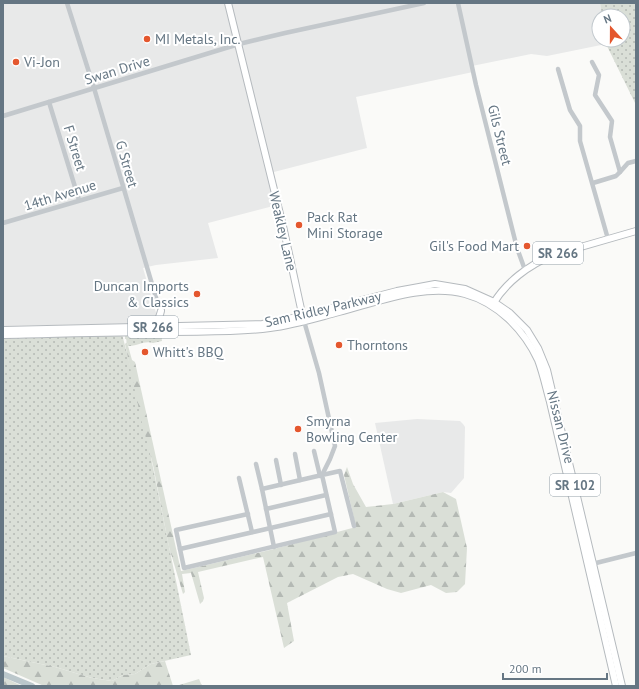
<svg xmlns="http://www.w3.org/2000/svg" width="639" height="689" viewBox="0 0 639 689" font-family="'PT Sans',sans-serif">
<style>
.built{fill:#e8e9e9}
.grass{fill:url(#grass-dots)}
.forest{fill:url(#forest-firs)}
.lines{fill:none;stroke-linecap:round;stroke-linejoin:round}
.river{stroke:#bbc7cb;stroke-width:6}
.major-casing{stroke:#b5babe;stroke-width:8}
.minor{stroke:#c3c8cc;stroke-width:4.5}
.major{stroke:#fff;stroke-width:6}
.poi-dot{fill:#e4572e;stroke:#fff;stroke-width:1.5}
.labels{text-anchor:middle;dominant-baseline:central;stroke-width:4;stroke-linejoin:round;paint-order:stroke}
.shield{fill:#fff;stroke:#939fa8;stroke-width:1}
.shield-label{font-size:13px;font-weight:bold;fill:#657683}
.poi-label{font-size:14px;fill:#657683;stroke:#fff;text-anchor:start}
.street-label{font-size:14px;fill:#657683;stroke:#fff}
</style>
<defs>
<pattern id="grass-dots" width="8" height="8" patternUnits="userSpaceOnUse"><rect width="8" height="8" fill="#dadfd7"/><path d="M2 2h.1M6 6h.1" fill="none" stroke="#b4b9b4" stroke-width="1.8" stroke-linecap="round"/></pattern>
<pattern id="forest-firs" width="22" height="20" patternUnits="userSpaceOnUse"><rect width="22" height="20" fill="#dadfd7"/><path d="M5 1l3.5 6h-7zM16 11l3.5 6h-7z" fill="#b4b9b4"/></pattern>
</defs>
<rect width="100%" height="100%" fill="#fafaf8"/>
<g class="built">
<polygon points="3,3 600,3 602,16 599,16 599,40 605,40 606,44 547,56 531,54 472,66 473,72 356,97 367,148 270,173 277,205 208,223 218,258 156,265 143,268 159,323 3,326"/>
<polygon points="417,419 460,421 463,424 465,427 464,478 451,493 443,492 393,504 375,423"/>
</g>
<g class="grass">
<polygon points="600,3 636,3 636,105 606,44 605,40 623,40 623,16 602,16"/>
<polygon points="122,334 141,408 191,655 151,664 135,674 123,675 112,681 92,678 55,667 3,656 3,337"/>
<path d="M125,335H161L162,341L153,343C145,340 137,346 128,346L126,339H125Z"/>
</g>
<g class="forest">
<polygon points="127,342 132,360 135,362 181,571 270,550 356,527 344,475 347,467 353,484 366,507 393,504 443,492 456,499 467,548 465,584 457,592 446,593 431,585 401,593 387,589 353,574 338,577 287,603 294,641 284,648 263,557 198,572 204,598 203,601 200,604 191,573 182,574 185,592 183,594 169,547 153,465 141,419 125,344"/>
<polygon points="3,656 55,667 92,678 112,681 123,675 135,674 151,664 165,661 173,686 44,686 3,668"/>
<polygon points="3,677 22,686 23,686 3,686"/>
<polygon points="199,679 202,686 176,686"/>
</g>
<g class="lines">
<polyline class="river" points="3,674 32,686"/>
<defs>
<g id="major">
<polyline points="228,3 283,226 303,318"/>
<path d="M493,304C506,282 529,265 553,255L636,231"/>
<path d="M149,326C157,323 159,319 161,311"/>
<polyline points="3,330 262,324 277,322 397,291 419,287 435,284 465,289 494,302 510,313 527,330 538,348 547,370 622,686"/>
<path d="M3,335C57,334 112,332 166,332C201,331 236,333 270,328C294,325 316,318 339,312C378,302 425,283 465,294C498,303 524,330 538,360C543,373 546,388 550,402L616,686"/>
</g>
</defs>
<use href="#major" class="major-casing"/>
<g class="minor">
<polyline points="67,3 94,88 165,328"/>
<polyline points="458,3 476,85 517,248 525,270"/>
<polyline points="592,62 599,75 595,95 612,121 610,137 620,172 628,163 636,161"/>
<polyline points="558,69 570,110 580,126 580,141 608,239"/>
<polyline points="49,102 79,200"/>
<polyline points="3,116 239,44 285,33 424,3"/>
<polyline points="593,183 616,176 620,172"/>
<polyline points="3,223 123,188"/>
<polyline points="314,451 320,476"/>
<polyline points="295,454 300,480"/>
<polyline points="276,460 281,485"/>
<polyline points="256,464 262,489"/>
<polyline points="239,478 252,532"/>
<polyline points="266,509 326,495"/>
<polyline points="248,514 176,530 184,568 335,532 322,475 340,471 354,526"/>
<polyline points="274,547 262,489 322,475 330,459 335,446 319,373 304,321"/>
<polyline points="180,549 331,514"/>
<polyline points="592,564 636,553"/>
</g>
<use href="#major" class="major"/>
</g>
<g class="poi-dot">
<circle cx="147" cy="39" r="4"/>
<circle cx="16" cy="62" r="4"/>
<circle cx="299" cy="225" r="4"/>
<circle cx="527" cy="246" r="4"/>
<circle cx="197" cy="294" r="4"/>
<circle cx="339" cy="345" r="4"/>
<circle cx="145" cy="352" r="4"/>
<circle cx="298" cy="429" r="4"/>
</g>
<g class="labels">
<g class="shield">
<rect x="533" y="242" width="50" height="22" rx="3"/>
<rect x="128" y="316" width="50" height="22" rx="3"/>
<rect x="550" y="474" width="50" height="22" rx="3"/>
</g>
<g class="shield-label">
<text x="558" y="253">SR 266</text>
<text x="153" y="327">SR 266</text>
<text x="575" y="485">SR 102</text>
</g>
<g class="poi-label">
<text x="155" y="39">MI Metals, Inc.</text>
<text x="24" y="62">Vi-Jon</text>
<text x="307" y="217">Pack Rat<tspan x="307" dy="16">Mini Storage</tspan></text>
<text x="519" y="246" text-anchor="end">Gil's Food Mart</text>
<text x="189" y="286" text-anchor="end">Duncan Imports<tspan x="189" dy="16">&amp; Classics</tspan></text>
<text x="347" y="345">Thorntons</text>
<text x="153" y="352">Whitt's BBQ</text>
<text x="306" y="421">Smyrna<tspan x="306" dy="16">Bowling Center</tspan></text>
</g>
<g class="street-label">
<text transform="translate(117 70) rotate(-17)">Swan Drive</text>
<text transform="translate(500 135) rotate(76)">Gils Street</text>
<text transform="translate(75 148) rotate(73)">F Street</text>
<text transform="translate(127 164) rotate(74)">G Street</text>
<text transform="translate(60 195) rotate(-17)">14th Avenue</text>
<text transform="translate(283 231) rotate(77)">Weakley Lane</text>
<text transform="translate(323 309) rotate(-13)">Sam Ridley Parkway</text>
<text transform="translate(561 427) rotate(76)">Nissan Drive</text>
</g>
</g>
<rect width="639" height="689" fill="none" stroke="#657683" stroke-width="8"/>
<g transform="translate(611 28) rotate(339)"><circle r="19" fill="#ffffff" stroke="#c1c8cd"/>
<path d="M0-3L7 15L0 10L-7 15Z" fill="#e4572e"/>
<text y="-6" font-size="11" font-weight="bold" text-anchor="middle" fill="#657683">N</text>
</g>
<path d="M503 673v6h104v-6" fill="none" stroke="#657683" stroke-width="2"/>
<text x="509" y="673" font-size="12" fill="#657683" stroke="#ffffff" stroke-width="3" paint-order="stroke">200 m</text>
</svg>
